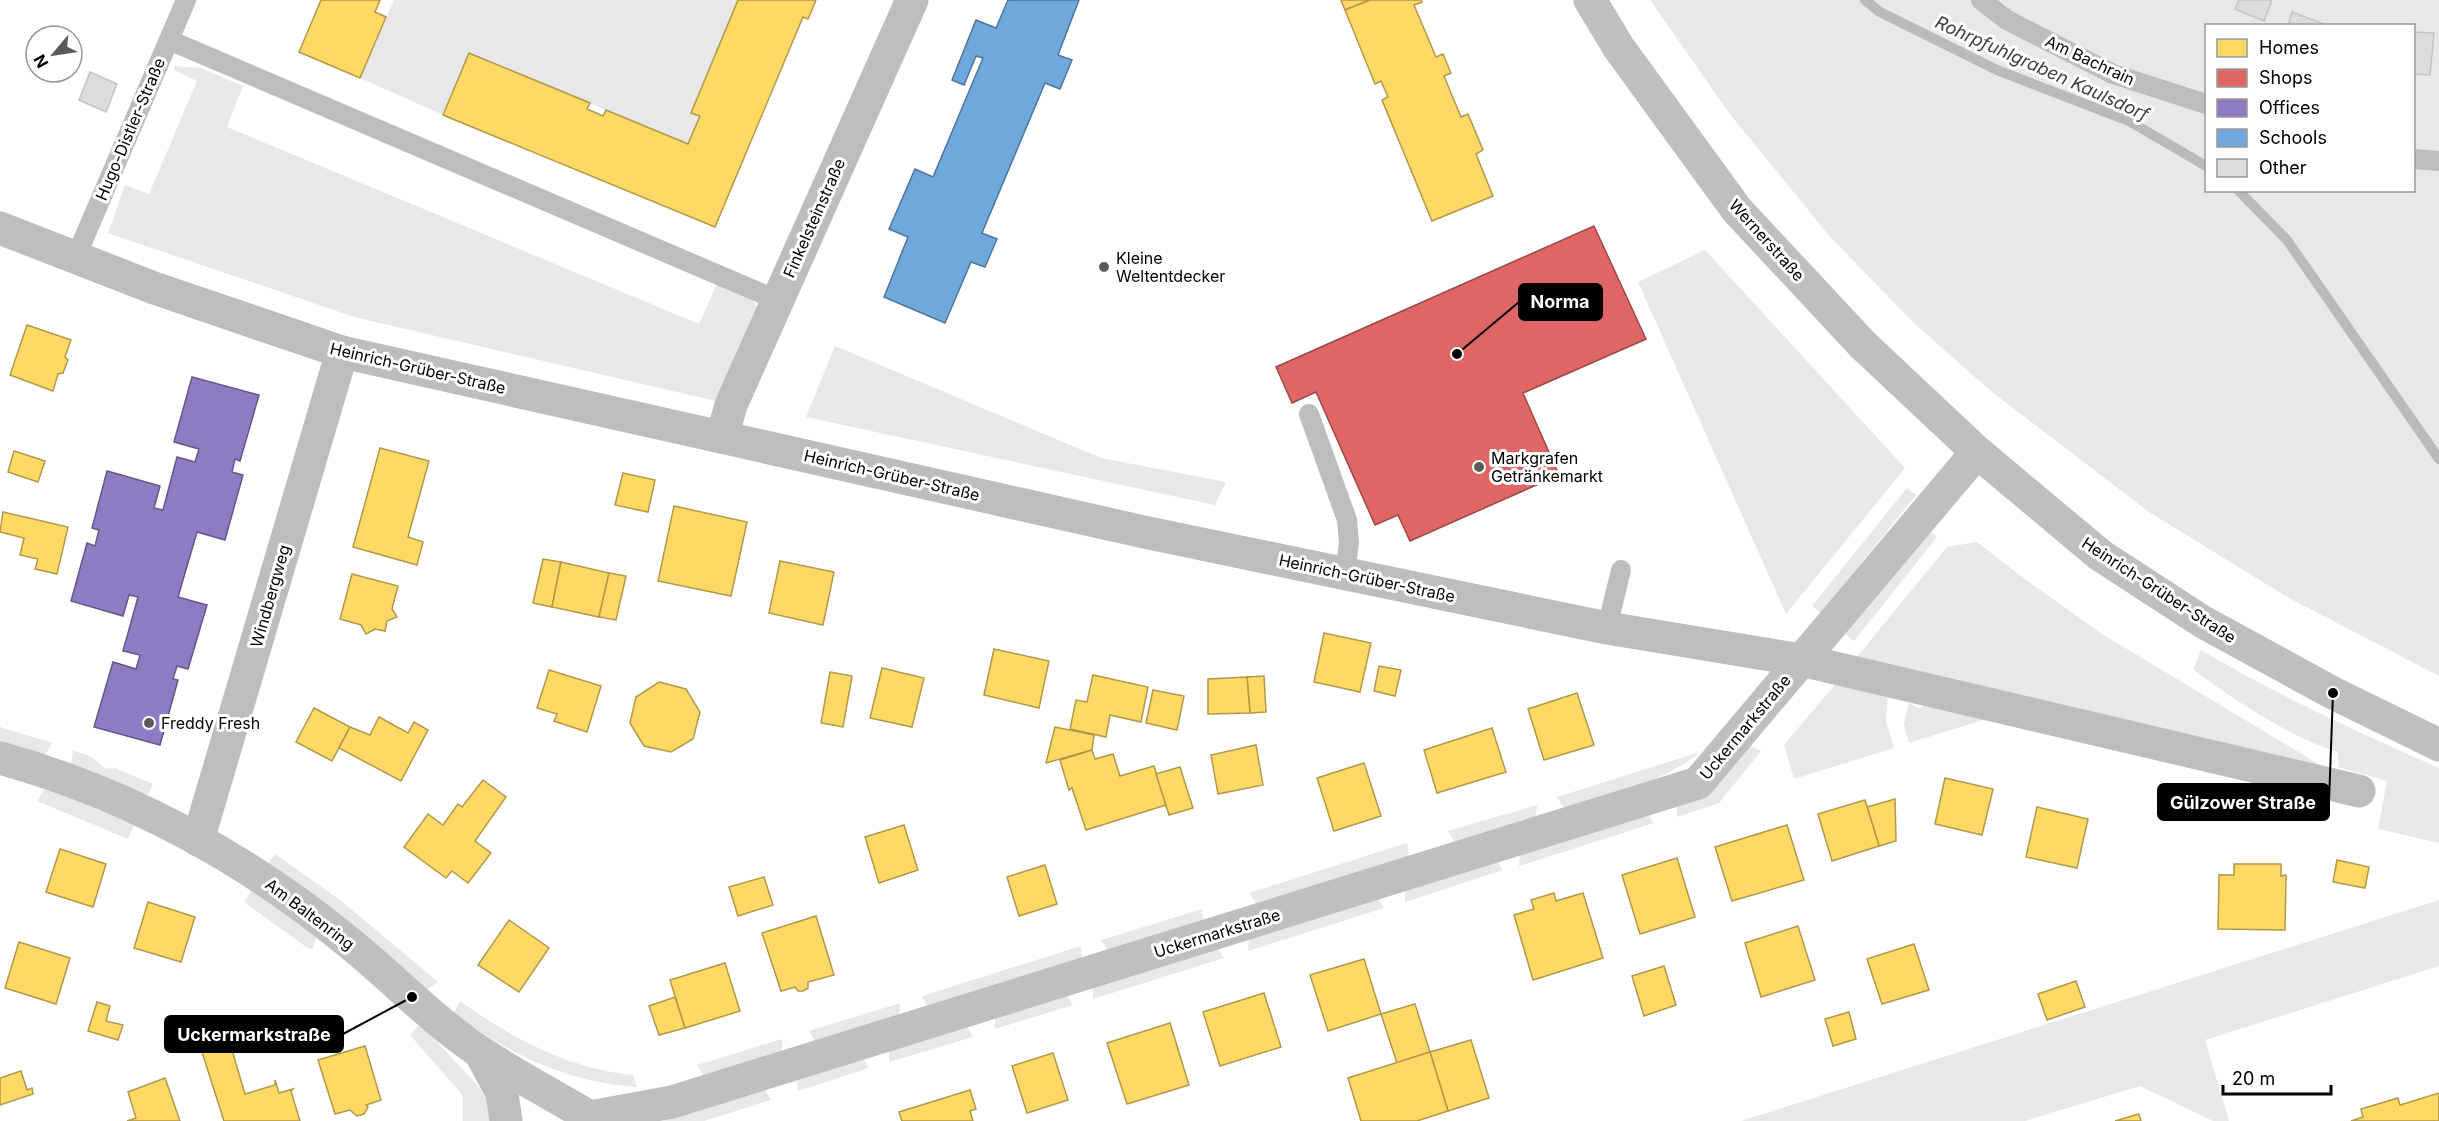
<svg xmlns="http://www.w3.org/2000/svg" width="2439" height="1121" viewBox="0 0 2439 1121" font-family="Inter,sans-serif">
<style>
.green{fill:#e8e8e8;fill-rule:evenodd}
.homes{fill:#ffd966;stroke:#b29847;stroke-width:1.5}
.shops{fill:#e06666;stroke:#9d4747;stroke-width:1.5}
.offices{fill:#8e7cc3;stroke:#635788;stroke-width:1.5}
.schools{fill:#6fa8dc;stroke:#4e769a;stroke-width:1.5}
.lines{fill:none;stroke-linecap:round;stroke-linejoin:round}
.stream{stroke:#bababa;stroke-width:10}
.building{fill:#dcdcdc;stroke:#c4c4c4;stroke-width:1.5}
.lane{stroke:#bdbdbd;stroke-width:20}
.street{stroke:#bdbdbd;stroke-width:33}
.secondary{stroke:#bfbfbf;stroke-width:33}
.poi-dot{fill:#595959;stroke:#fff;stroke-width:2}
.labels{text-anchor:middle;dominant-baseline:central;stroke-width:6;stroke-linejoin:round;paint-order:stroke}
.street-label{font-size:16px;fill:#000;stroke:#fff}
.poi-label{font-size:16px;fill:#000;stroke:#fff;text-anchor:start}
.water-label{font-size:18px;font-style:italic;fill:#3e3e3e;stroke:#fff}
.leader{fill:none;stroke:#000;stroke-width:2}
.callout-dot{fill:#000;stroke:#fff;stroke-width:2}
.callout{fill:#000;stroke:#000;stroke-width:2}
.callout-label{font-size:18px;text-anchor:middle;font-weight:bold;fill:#fff}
</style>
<rect width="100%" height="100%" fill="#fff"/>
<g class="green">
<polygon points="394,0 740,0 691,112 700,116 688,144 469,53 443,115 360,78"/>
<path d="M1650,0H2439V676L2289,598L2149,512L1992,392L1915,324L1831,238L1729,113ZM2206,26H2414V190H2206Z"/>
<polygon points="174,66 201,68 243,86 227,127 699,324 717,284 751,297 760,311 720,402 354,317 108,233 125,185 149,194 197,81 174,70"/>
<polygon points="1705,250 1905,468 1786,614 1638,282"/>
<polygon points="835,346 1101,458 1226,482 1215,505 806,417"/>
<polygon points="1907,488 1916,495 1821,613 1812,606"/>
<polygon points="1928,530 1937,537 1854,641 1845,634"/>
<polygon points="1977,542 2026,580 2102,634 2320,765 1856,658 1947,547"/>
<path d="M2201,650C2278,696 2358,732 2439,768V843L2378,829L2387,781L2338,767V752C2293,739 2230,698 2193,669Z"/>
<polygon points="1838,681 1888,693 1886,722 1894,748 1794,779 1784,745"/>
<polygon points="1909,702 1918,709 1925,705 1996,716 1909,743 1904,725"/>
<polygon points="0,727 53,743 44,756 0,742"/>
<polygon points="1751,746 1761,751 1719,803 1677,817 1677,803"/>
<path d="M73,750C80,753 92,756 97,761C103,767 105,770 115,768L153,784L146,798L71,766Z"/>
<path d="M1700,752C1662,784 1610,793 1564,808L1557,797Z"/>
<polygon points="45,788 134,825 128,839 37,801"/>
<polygon points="1537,805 1536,817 1455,842 1448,831"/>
<polygon points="1647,814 1654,823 1519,866 1520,853"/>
<polygon points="1407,843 1409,857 1256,903 1249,893"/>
<polygon points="275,854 340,900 438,982 425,991 267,866"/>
<polygon points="1496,860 1503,870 1405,902 1405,889"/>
<polygon points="252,890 317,934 313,948 309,949 244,902"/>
<polygon points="1378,898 1384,908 1248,951 1249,937"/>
<polygon points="2439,900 2439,966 2205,1040 2229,1121 2213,1121 2140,1086 2025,1121 1741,1121"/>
<polygon points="1202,909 1203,922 1108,951 1101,940"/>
<polygon points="1081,946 1082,959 928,1007 922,996"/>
<polygon points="1217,947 1224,958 1093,999 1093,987"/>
<polygon points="1066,994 1073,1005 995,1029 995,1017"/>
<path d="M460,1001C513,1039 568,1068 633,1075L637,1087C564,1082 513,1055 453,1014Z"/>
<polygon points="900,1003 899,1015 815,1042 809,1031"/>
<polygon points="420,1024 479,1087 490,1105 492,1121 463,1121 463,1097 460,1092 410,1035"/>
<polygon points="967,1026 973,1037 889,1062 889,1049"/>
<polygon points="782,1039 782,1052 703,1075 697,1065"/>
<polygon points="862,1057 869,1068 798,1091 797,1078"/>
<polygon points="764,1088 771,1100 704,1121 662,1121"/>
</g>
<g class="homes">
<polygon points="321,0 380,0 375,12 386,17 360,78 299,52"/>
<polygon points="738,0 816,0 808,19 803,17 715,227 443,115 469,53 590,103 587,109 603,116 606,110 688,144 700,116 691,113"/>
<polygon points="1341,0 1370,0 1345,10"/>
<polygon points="1370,0 1421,0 1422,2 1414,5 1436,57 1443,54 1451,73 1444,76 1461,117 1468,114 1483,150 1476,154 1493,196 1432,221 1382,100 1388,97 1381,81 1375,84 1345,10"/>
<polygon points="27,325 71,340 65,357 68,360 63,373 58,374 53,391 10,375"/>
<polygon points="380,448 429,461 408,537 423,542 417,565 353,547"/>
<polygon points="14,451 45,461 38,482 8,472"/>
<polygon points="623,473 655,480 648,512 615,505"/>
<polygon points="674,506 747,522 731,596 658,581"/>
<polygon points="3,512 68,527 57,574 35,569 38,559 20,555 24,538 0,532"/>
<polygon points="543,559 561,562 552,607 533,603"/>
<polygon points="780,561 834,572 823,625 769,613"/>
<polygon points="561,562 609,573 599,617 552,607"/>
<polygon points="609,573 626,576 616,620 599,617"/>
<polygon points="352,574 398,586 392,609 397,617 387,621 385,631 375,629 366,634 361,625 340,619"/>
<polygon points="1324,633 1371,643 1360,692 1314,682"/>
<polygon points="994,649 1049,661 1039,708 984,695"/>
<polygon points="1379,666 1401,670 1395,696 1374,691"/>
<polygon points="882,668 924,678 912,727 870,718"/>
<polygon points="549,670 601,686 587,732 554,721 557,714 537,708"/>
<polygon points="830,672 852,676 843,727 821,723"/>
<polygon points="1093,675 1148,687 1141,722 1110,715 1106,737 1070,729 1076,700 1087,702"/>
<polygon points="1264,676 1266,712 1250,713 1247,677"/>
<polygon points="1247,677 1250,713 1208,714 1208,679"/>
<polygon points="659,682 686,689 700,712 693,739 671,752 644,746 630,723 636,697"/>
<polygon points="1153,690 1184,696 1177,730 1146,723"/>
<polygon points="1577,693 1594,745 1544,760 1528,709"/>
<polygon points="314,708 350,727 332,761 296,742"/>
<polygon points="379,717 408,733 414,722 428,730 401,781 339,748 350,727 370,735"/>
<polygon points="1055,727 1094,735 1092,750 1046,763"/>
<polygon points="1492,728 1506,772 1437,793 1424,750"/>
<polygon points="1256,745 1263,785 1218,794 1211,755"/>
<polygon points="1092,750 1095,759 1113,754 1120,776 1154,766 1166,805 1086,830 1072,788 1069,790 1060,760"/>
<polygon points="1364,763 1381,816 1334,831 1317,778"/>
<polygon points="1180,767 1193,808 1169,815 1156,774"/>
<polygon points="1945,778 1993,789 1982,835 1935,824"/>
<polygon points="483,780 506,797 475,841 491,853 468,883 452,871 446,878 404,847 428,814 443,825 458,804 462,807"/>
<polygon points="1895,799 1896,841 1879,846 1867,807"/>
<polygon points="1865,800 1879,846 1832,861 1818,814"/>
<polygon points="2037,807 2088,819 2077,868 2026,857"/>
<polygon points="904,825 918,870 879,883 865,837"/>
<polygon points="1787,825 1804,880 1732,901 1715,847"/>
<polygon points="60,849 106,864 93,907 46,892"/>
<polygon points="1677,858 1695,917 1640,934 1622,875"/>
<polygon points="2337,860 2369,867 2365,888 2333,882"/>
<polygon points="2234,864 2281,864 2281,876 2286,875 2285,930 2218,929 2219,875 2234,875"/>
<polygon points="1045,865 1057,904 1019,916 1007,877"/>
<polygon points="764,877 773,905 738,916 729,887"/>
<polygon points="1554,893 1556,901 1583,893 1603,958 1533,980 1514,915 1534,909 1531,900"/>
<polygon points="148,902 195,917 181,962 134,948"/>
<polygon points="816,916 834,975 808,982 808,988 803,991 798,991 795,987 781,991 762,933"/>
<polygon points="509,920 549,948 519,992 478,965"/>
<polygon points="1798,926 1815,980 1761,997 1745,943"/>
<polygon points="19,942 70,958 56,1004 5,988"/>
<polygon points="1914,944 1929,990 1882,1004 1867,959"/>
<polygon points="1364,959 1381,1014 1328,1031 1310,975"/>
<polygon points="725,963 740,1011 685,1028 670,980"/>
<polygon points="1664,966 1676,1005 1644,1016 1632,976"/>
<polygon points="2076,981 2085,1007 2047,1020 2038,994"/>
<polygon points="1264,993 1281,1047 1220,1066 1203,1012"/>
<polygon points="675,997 685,1028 659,1035 649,1006"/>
<polygon points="97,1002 110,1006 106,1021 123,1025 118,1040 88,1031"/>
<polygon points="1415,1004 1430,1052 1397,1063 1381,1014"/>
<polygon points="1849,1012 1856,1039 1833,1046 1825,1019"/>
<polygon points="1170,1023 1189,1085 1127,1104 1107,1043"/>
<polygon points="229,1040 245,1094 275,1085 275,1080 279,1093 293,1089 291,1091 300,1121 224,1121 201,1049"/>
<polygon points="1471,1040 1489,1098 1448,1111 1430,1052"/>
<polygon points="365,1046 381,1100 366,1105 368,1107 364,1114 357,1116 350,1110 335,1114 318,1060"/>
<polygon points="1430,1052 1448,1111 1417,1121 1361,1121 1348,1078"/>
<polygon points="1053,1053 1068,1100 1027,1113 1012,1066"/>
<polygon points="21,1071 27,1090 32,1088 33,1094 0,1105 0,1078"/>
<polygon points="165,1078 180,1121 127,1121 136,1118 128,1092"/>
<polygon points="970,1090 976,1109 970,1111 973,1121 902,1121 899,1112"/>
<polygon points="2439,1093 2439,1121 2351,1121 2363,1117 2361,1109 2398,1098 2400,1105"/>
<polygon points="2139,1114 2141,1121 2115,1121"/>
</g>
<polygon class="shops" points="1594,226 1646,339 1523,393 1559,475 1410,541 1398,515 1375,525 1316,392 1292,403 1276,367"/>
<polygon class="offices" points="192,377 259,395 240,461 235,459 232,472 243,475 225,540 197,532 178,597 207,605 188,669 177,666 173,679 178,680 160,745 94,727 113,662 136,669 140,655 123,651 138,597 129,595 123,616 71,601 87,543 95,546 99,530 92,528 107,471 160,486 154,508 163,510 177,457 195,462 199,449 174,442"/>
<polygon class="schools" points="1008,0 1079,0 1058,55 1072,60 1060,89 1045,83 982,233 997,239 985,267 971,262 945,323 884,297 908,237 889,229 915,169 933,177 983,58 976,56 964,85 952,80 976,20 996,28"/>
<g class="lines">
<g class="stream">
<polyline points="1865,0 1880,12 1997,70 2129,121 2206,166"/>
<polyline points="2238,190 2287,240 2439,459"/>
</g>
</g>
<g class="building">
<polygon points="2239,0 2272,0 2264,21 2235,9"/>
<polygon points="2292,12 2324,24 2324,26 2288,26"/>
<polygon points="2414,32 2434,33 2430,75 2414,74"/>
<polygon points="90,72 117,84 106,112 79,100"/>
</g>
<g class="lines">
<g class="lane">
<polyline points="1981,0 2007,20 2113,74 2206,104"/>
<polyline points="169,40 777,300"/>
<polyline points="2414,159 2439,161"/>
<polyline points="75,259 186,0"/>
<polyline points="1309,414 1347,520 1349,542 1345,574"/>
<polyline points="1607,628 1621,570"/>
</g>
<g class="street">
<polyline points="0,228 154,288 342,352 1144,532 1607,628 1801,660 2359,791"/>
<polyline points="722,437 731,405 912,0"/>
<polyline points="198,840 342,352"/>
<polyline points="480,1052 502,1093 506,1121"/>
</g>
<g class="secondary">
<polyline points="1590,0 1619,48 1737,210 1863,345 1977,452 2100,555 2203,622 2333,693 2439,745"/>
<path d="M0,758C127,793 246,858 347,941C392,977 432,1020 480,1052C515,1075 553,1095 590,1117L672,1102L1698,783L1977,452"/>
</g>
</g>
<g class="poi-dot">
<circle cx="1104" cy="267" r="6"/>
<circle cx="1479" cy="467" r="6"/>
<circle cx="149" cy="723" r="6"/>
</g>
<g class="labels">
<g class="street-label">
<text transform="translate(2090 60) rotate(25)">Am Bachrain</text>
<text transform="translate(130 129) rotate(-67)">Hugo-Distler-Straße</text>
<text transform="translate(814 218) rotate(-66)">Finkelsteinstraße</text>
<text transform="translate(1767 240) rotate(48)">Wernerstraße</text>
<text transform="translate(418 368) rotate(13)">Heinrich-Grüber-Straße</text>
<text transform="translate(892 475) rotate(13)">Heinrich-Grüber-Straße</text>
<text transform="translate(1367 578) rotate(12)">Heinrich-Grüber-Straße</text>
<text transform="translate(2159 590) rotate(33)">Heinrich-Grüber-Straße</text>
<text transform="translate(270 596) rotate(-74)">Windbergweg</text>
<text transform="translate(1745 727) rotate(-50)">Uckermarkstraße</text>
<text transform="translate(310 914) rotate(37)">Am Baltenring</text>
<text transform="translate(1217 933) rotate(-17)">Uckermarkstraße</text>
</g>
<g class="poi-label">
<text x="1116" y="258">Kleine<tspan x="1116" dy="18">Weltentdecker</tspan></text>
<text x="1491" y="458">Markgrafen<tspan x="1491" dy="18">Getränkemarkt</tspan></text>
<text x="161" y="723">Freddy Fresh</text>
</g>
<g class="water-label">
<text transform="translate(2042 68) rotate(24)">Rohrpfuhlgraben Kaulsdorf</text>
</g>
</g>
<path class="leader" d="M1457 354L1519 302M2333 693L2329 802M412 997L343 1034"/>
<g class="callout-dot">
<circle cx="1457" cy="354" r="6"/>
<circle cx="2333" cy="693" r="6"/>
<circle cx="412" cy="997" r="6"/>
</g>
<g class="callout">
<rect x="1519" y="284" width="83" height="36" rx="6"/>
<rect x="2158" y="784" width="171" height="36" rx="6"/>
<rect x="165" y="1016" width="178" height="36" rx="6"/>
</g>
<g class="callout-label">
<text x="1560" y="308">Norma</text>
<text x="2243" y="809">Gülzower Straße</text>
<text x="254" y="1041">Uckermarkstraße</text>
</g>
<rect x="2205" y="24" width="210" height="168" fill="#ffffff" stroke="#999999" stroke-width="1.5"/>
<rect x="2217" y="39" width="30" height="18" fill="#ffd966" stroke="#999999" stroke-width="1.5"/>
<text x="2259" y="54" font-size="18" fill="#000000">Homes</text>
<rect x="2217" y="69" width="30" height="18" fill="#e06666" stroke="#999999" stroke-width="1.5"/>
<text x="2259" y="84" font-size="18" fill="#000000">Shops</text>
<rect x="2217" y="99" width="30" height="18" fill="#8e7cc3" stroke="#999999" stroke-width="1.5"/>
<text x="2259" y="114" font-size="18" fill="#000000">Offices</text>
<rect x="2217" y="129" width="30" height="18" fill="#6fa8dc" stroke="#999999" stroke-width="1.5"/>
<text x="2259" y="144" font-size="18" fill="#000000">Schools</text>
<rect x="2217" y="159" width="30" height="18" fill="#dcdcdc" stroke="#999999" stroke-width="1.5"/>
<text x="2259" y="174" font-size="18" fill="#000000">Other</text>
<g transform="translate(54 54) rotate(241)"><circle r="28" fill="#ffffff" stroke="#999999" stroke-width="1.5"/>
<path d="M0-4.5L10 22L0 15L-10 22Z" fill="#595959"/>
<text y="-9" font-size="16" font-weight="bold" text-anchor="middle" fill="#000000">N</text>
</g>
<path d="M2223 1085v9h108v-9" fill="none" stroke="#000000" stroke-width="3"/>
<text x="2232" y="1085" font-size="18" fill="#000000" stroke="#ffffff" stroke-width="4.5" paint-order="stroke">20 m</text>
</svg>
